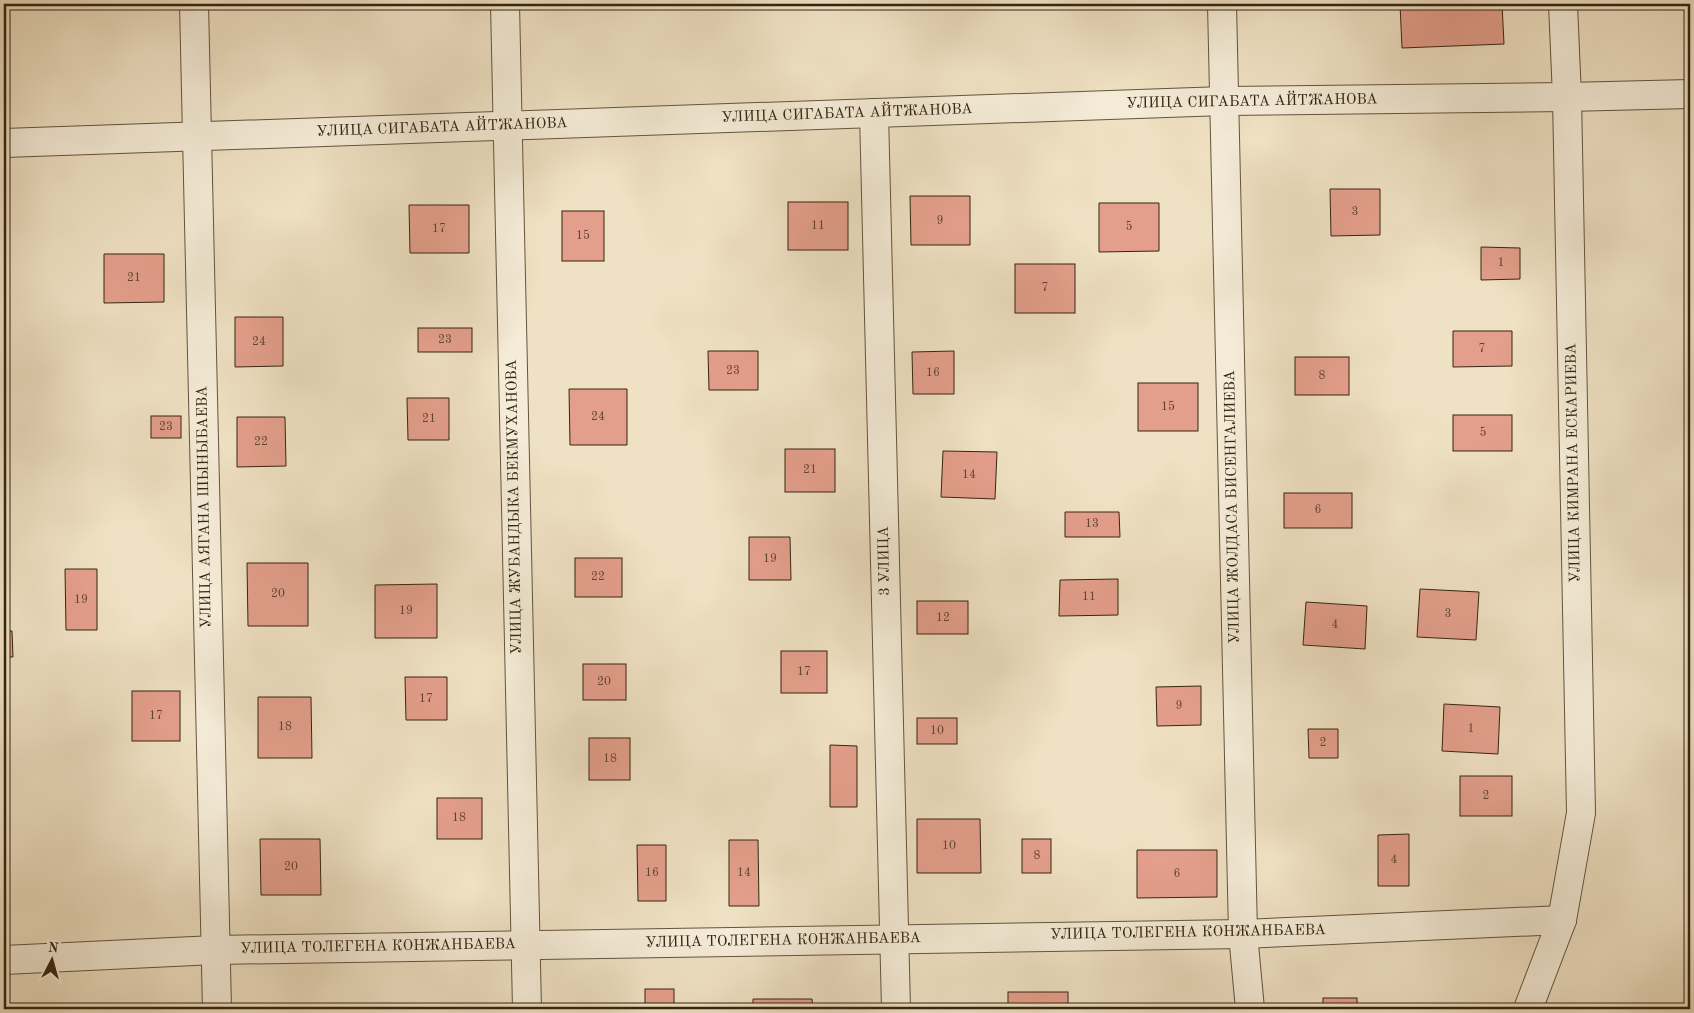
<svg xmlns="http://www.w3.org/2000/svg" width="1694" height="1013" viewBox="0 0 1694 1013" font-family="'Old Standard TT',serif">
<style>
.building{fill:#e49f8c;stroke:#352512}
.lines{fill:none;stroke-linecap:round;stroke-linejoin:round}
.minor-casing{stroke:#64543e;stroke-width:30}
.minor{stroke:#f5ecd8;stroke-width:28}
.labels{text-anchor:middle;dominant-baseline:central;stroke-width:4;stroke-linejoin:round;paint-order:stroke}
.number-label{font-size:12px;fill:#614430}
.street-label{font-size:15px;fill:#352512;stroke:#f5ecd8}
</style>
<rect width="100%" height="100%" fill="#efe1c3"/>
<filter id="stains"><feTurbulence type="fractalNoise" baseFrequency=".004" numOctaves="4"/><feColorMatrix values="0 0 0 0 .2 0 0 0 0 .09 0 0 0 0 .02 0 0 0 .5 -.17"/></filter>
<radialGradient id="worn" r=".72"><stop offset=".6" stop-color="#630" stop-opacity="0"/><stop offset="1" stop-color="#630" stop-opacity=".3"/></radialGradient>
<g class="building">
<polygon points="1400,4 1502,4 1504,44 1402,48"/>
<polygon points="1330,189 1380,189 1380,235 1331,236"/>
<polygon points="910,196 970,196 970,245 911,245"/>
<rect x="788" y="202" width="60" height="48"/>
<polygon points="1099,203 1159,203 1159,251 1099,252"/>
<polygon points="409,205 469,205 469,253 410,253"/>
<rect x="562" y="211" width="42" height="50"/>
<polygon points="1481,247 1520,248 1520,279 1481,280"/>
<polygon points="104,254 164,254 164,302 104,303"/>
<rect x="1015" y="264" width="60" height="49"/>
<polygon points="235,317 283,317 283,366 235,367"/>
<rect x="418" y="328" width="54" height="24"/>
<polygon points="1453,331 1512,331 1512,366 1453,367"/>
<polygon points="708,351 758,351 758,390 709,390"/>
<polygon points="954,351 954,394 913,394 912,352"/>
<rect x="1295" y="357" width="54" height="38"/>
<rect x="1138" y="383" width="60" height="48"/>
<polygon points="569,389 627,389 627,445 570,445"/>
<polygon points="407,398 449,398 449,440 408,440"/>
<rect x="1453" y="415" width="59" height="36"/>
<rect x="151" y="416" width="30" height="22"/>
<polygon points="237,417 285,417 286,466 237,467"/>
<rect x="785" y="449" width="50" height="43"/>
<polygon points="943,451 997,452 995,499 941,497"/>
<rect x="1284" y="493" width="68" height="35"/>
<polygon points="1065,512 1119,512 1120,537 1065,537"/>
<polygon points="749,537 790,537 791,580 749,580"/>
<rect x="575" y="558" width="47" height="39"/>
<polygon points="247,563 308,563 308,626 248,626"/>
<polygon points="65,569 97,569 97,630 66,630"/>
<polygon points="1118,579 1118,615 1059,616 1060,580"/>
<polygon points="437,584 437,638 375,638 375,585"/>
<polygon points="1420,589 1479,592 1476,640 1417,637"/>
<rect x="917" y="601" width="51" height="33"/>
<polygon points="1306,602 1367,606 1365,649 1303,645"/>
<polygon points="4,631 12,631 13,657 4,657"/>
<rect x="781" y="651" width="46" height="42"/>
<rect x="583" y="664" width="43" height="36"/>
<polygon points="405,677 447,677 447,720 406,720"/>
<polygon points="1201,686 1201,725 1157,726 1156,687"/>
<rect x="132" y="691" width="48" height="50"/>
<polygon points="258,697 311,697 312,758 258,758"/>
<polygon points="1444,704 1500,707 1498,754 1442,751"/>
<rect x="917" y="718" width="40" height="26"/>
<polygon points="1308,729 1338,729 1338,758 1309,758"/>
<rect x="589" y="738" width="41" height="42"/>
<polygon points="830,745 857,746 857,807 830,807"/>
<rect x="1460" y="776" width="52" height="40"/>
<rect x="437" y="798" width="45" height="41"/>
<polygon points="917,819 980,819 981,873 917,873"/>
<polygon points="1409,834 1409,886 1378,886 1378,835"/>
<polygon points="260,839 320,839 321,895 261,895"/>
<rect x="1022" y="839" width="29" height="34"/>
<polygon points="729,840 758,840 759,906 729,906"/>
<polygon points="637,845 666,845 666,901 638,901"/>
<polygon points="1137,850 1217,850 1217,897 1137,898"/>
<rect x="645" y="989" width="29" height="20"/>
<rect x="1008" y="992" width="60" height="17"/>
<rect x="1323" y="998" width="34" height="11"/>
<polygon points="753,999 812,999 813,1009 753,1009"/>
<rect x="1113" y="1004" width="60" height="5"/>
</g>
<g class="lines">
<defs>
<g id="minor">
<polyline points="194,4 217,1009"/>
<polyline points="505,4 527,1009"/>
<polyline points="1222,4 1243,934 1250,1009"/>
<polyline points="874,113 896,1009"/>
<polyline points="4,143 1224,101 1567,97 1690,94"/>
<polyline points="4,960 215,950 1243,934 1562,920"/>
<polyline points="1528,1009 1562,920 1581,813 1567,97 1563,4"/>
</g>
</defs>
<use href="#minor" class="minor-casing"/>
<use href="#minor" class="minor"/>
</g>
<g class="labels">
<g class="number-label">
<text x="1355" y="212">3</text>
<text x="940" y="221">9</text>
<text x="818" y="226">11</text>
<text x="1129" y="227">5</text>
<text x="439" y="229">17</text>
<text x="583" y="236">15</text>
<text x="1501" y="263">1</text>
<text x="134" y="278">21</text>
<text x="1045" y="288">7</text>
<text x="445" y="340">23</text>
<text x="259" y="342">24</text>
<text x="1482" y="349">7</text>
<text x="733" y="371">23</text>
<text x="933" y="373">16</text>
<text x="1322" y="376">8</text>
<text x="1168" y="407">15</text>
<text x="598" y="417">24</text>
<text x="429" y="419">21</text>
<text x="166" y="427">23</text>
<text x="1483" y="433">5</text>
<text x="261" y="442">22</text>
<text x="810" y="470">21</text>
<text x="969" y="475">14</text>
<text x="1318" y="510">6</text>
<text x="1092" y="524">13</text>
<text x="770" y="559">19</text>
<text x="598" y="577">22</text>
<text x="278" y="594">20</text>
<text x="1089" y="597">11</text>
<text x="81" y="600">19</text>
<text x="406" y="611">19</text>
<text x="1448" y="614">3</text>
<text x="943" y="618">12</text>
<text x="1335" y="625">4</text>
<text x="804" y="672">17</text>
<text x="604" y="682">20</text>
<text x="426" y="699">17</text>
<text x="1179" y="706">9</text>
<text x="156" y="716">17</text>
<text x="285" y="727">18</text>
<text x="1471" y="729">1</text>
<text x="937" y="731">10</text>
<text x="1323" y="743">2</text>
<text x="610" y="759">18</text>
<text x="1486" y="796">2</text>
<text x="459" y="818">18</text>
<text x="949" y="846">10</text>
<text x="1037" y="856">8</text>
<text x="1394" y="860">4</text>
<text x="291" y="867">20</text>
<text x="652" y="873">16</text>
<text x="744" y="873">14</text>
<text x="1177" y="874">6</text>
</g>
<g class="street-label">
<text transform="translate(1252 102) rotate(-1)">УЛИЦА СИГАБАТА АЙТЖАНОВА</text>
<text transform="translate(847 114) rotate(-2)">УЛИЦА СИГАБАТА АЙТЖАНОВА</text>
<text transform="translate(442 128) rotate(-2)">УЛИЦА СИГАБАТА АЙТЖАНОВА</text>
<text transform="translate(1574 463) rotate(-91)">УЛИЦА КИМРАНА ЕСКАРИЕВА</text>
<text transform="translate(205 507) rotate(-91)">УЛИЦА АЯГАНА ШЫНЫБАЕВА</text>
<text transform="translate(515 507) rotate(-91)">УЛИЦА ЖУБАНДЫКА БЕКМУХАНОВА</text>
<text transform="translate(1233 507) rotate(-91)">УЛИЦА ЖОЛДАСА БИСЕНГАЛИЕВА</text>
<text transform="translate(885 561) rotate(-91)">3 УЛИЦА</text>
<text transform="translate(1188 933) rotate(-1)">УЛИЦА ТОЛЕГЕНА КОНЖАНБАЕВА</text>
<text transform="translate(783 941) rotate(-1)">УЛИЦА ТОЛЕГЕНА КОНЖАНБАЕВА</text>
<text transform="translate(378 947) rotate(-1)">УЛИЦА ТОЛЕГЕНА КОНЖАНБАЕВА</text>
</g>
</g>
<rect width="1694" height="1013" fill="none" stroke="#efe1c3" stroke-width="20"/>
<rect x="5" y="5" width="1684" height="1003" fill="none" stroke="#352512" stroke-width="2.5"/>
<rect x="10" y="10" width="1674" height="993" fill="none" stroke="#352512"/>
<g transform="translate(52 960) rotate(6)" stroke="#f5ecd8" stroke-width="4" paint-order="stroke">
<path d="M0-4L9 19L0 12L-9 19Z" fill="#352512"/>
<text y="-8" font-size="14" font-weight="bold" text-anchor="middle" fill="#352512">N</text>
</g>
<rect width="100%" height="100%" filter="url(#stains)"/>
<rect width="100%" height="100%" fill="url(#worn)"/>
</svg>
